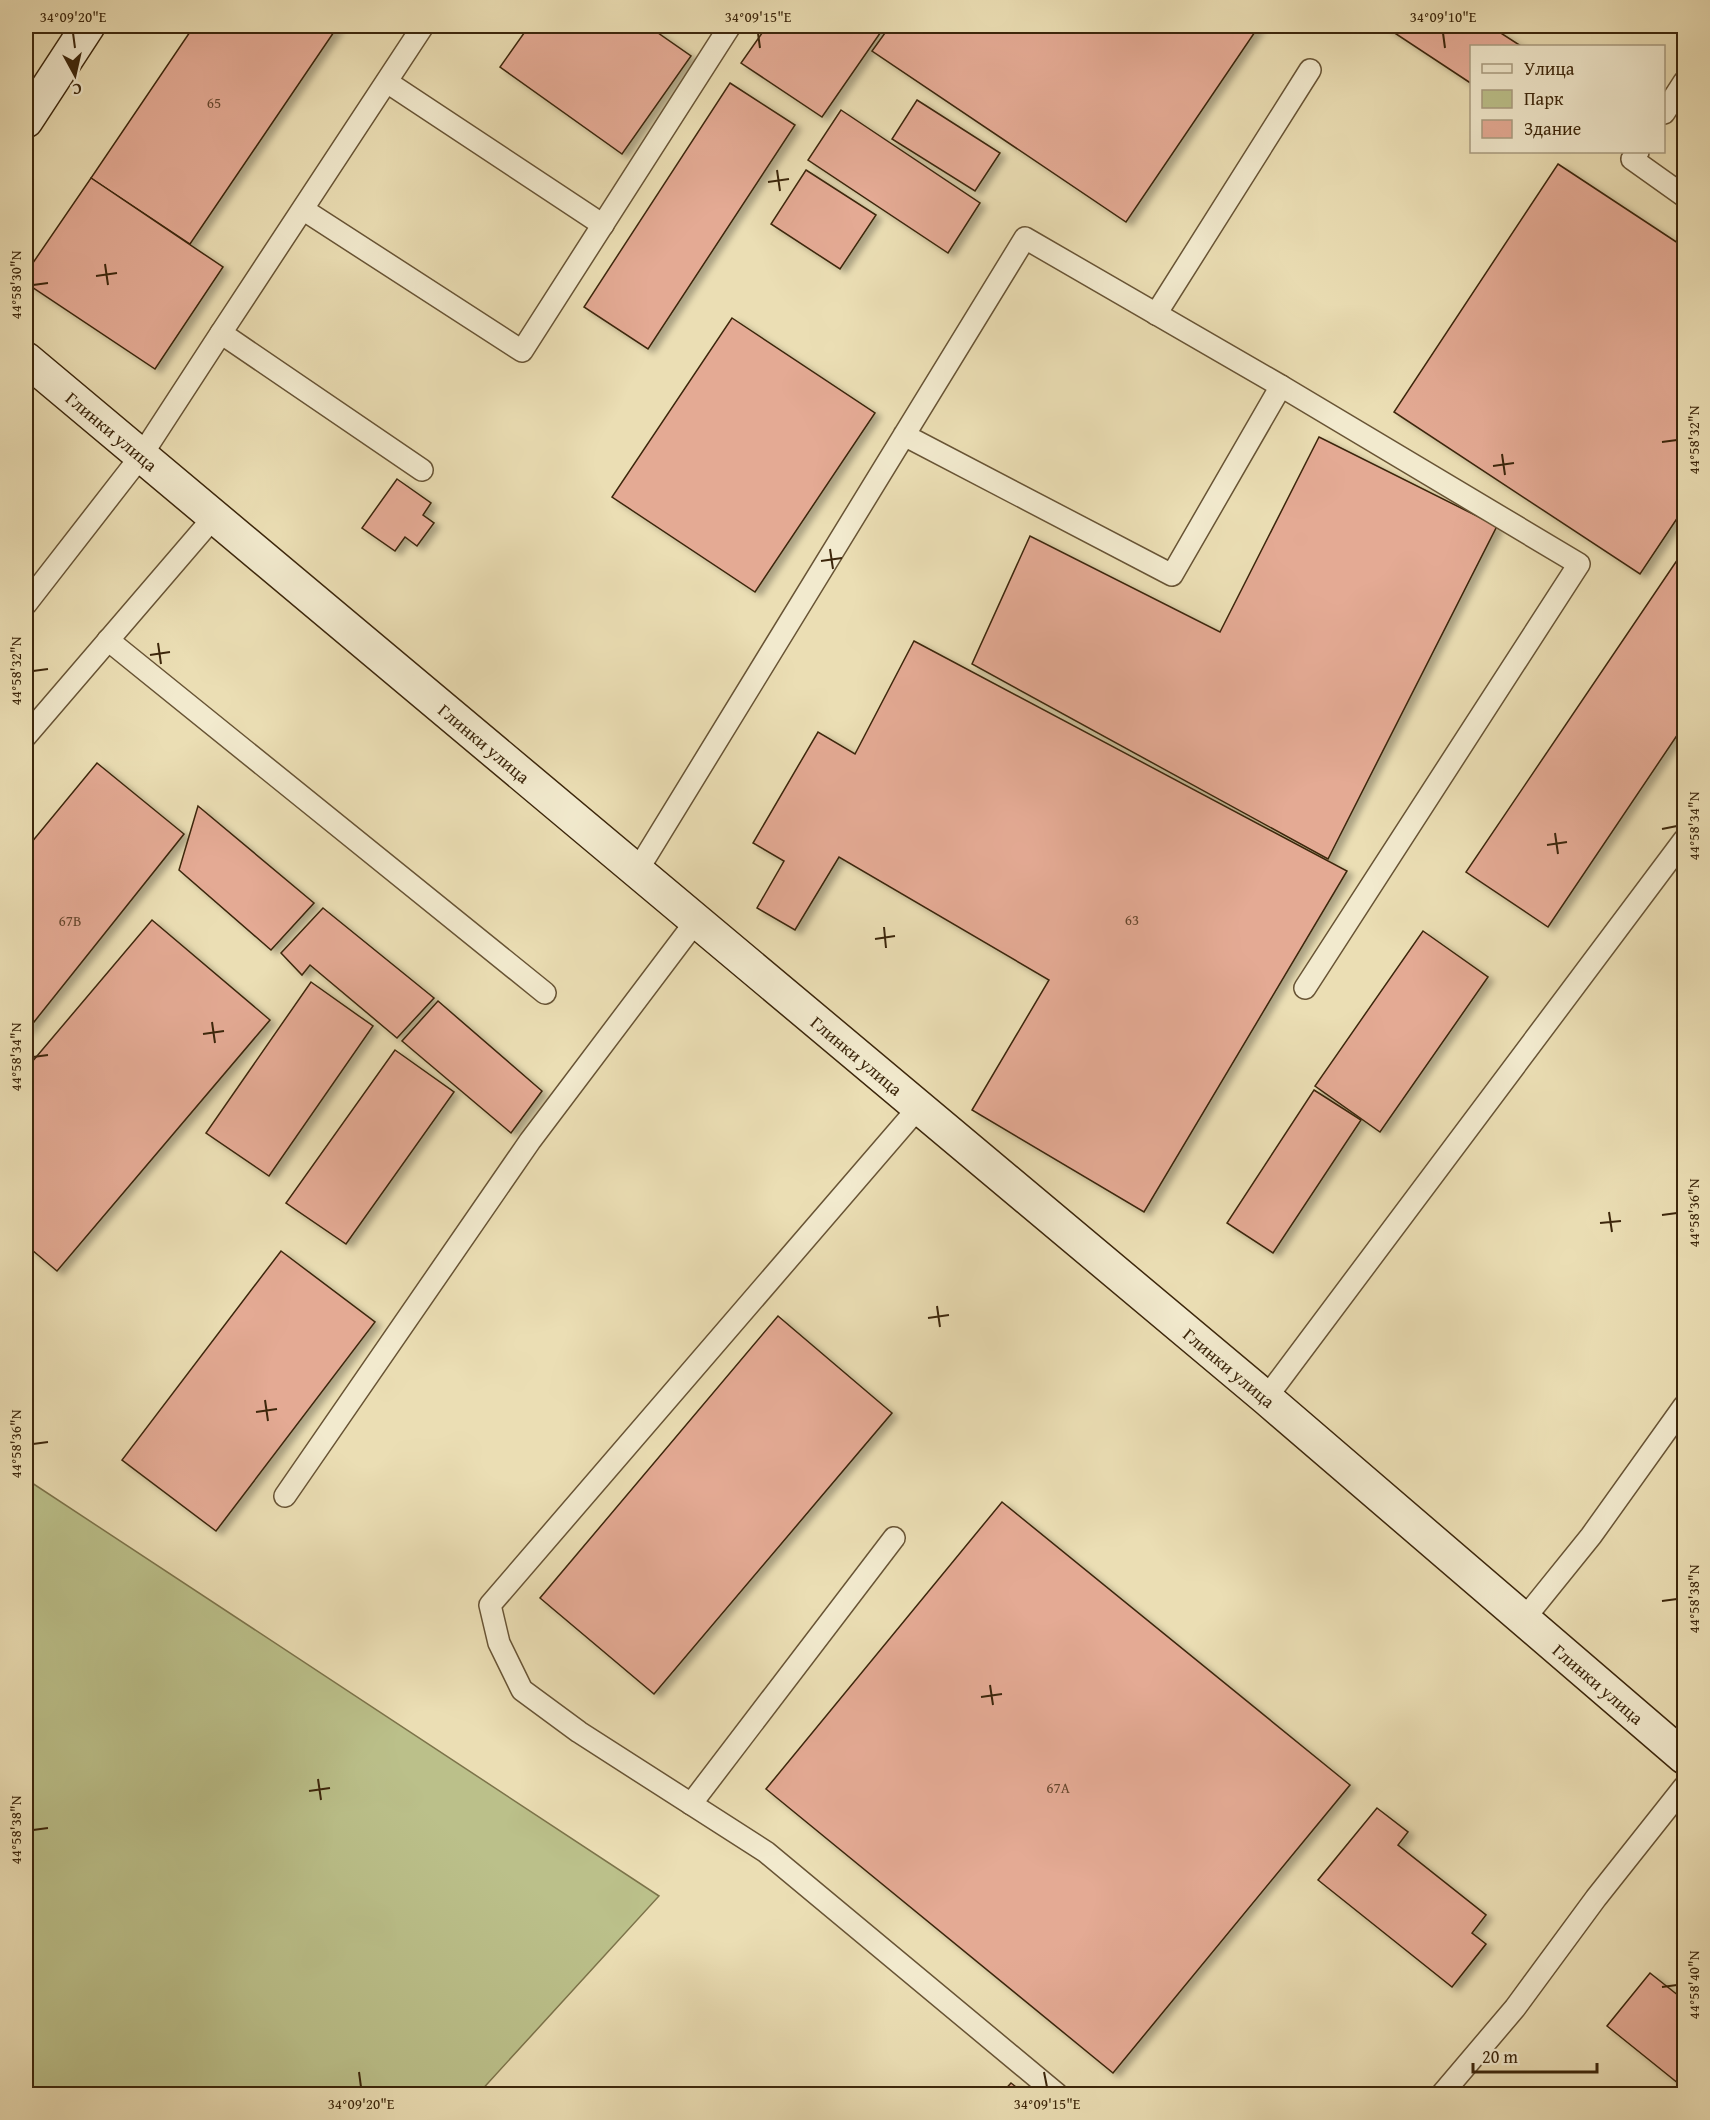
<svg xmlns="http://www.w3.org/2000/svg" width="1710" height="2120" viewBox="0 0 1710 2120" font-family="'Gentium Book Plus',serif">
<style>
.green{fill:#bbc08a;stroke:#7c734a;stroke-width:1.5}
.building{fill:#e4aa94;stroke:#3c260b;stroke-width:1.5;filter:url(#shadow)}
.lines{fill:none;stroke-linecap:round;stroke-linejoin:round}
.service-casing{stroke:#685435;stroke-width:24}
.secondary-casing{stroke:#3c260b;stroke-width:36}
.service{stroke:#f2eace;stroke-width:21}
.secondary{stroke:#f2eace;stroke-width:33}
.ticks{fill:none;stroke:#3c260b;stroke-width:2}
.labels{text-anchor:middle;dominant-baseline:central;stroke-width:4.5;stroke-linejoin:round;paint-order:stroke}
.number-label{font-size:15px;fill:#66472d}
.street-label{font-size:18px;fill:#3c260b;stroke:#f2eace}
.neatline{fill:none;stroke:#3c260b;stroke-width:2}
.ticks-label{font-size:15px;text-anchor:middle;fill:#3c260b}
</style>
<defs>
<filter id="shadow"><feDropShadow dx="6" dy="4" stdDeviation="3" flood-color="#0004"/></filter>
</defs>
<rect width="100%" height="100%" fill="#ebdeb4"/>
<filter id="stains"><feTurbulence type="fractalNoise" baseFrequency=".00333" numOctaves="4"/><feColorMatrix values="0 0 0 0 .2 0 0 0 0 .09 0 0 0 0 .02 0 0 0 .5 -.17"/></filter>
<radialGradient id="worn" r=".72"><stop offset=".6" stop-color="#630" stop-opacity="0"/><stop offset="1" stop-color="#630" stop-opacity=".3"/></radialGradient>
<polygon class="green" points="26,1479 659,1896 478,2094 26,2094"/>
<g class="building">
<polygon points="194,26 338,26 190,244 91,178"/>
<polygon points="529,26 648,26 691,56 622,154 500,67"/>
<polygon points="767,26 885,26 822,117 741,63"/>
<polygon points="890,26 1259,26 1126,222 872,51"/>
<polygon points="1384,26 1490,26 1521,46 1472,46 1472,84"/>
<polygon points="730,83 795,125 648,349 584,307"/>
<polygon points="917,100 1000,153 975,191 892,139"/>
<polygon points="841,110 980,203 948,253 808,160"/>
<polygon points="1558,164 1684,247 1684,508 1640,574 1394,412"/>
<polygon points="806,170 876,215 840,269 771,224"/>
<polygon points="91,178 223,267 155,369 26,283 26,273"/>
<polygon points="732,318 875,413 755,592 612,497"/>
<polygon points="1319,437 1497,526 1328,859 972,664 1030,536 1220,632"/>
<polygon points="397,479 431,503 423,515 434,523 417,546 405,537 395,551 362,528"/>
<polygon points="1684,550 1684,725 1548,927 1466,872"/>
<polygon points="914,641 1347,871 1144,1212 972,1110 1049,980 839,857 795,930 757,908 784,861 753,843 818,732 855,754"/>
<polygon points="97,763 184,834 26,1032 26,849"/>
<polygon points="198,806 314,903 271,950 179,870"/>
<polygon points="323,908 434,998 397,1038 310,965 302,975 281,953"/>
<polygon points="152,920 270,1020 57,1271 26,1245 26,1069"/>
<polygon points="1423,931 1488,977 1380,1132 1315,1086"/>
<polygon points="311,982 373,1026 269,1176 206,1133"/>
<polygon points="438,1001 542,1091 511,1133 402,1041"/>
<polygon points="395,1050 454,1092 346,1244 286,1203"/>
<polygon points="1314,1090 1361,1120 1273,1253 1227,1223"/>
<polygon points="281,1251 375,1322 216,1531 122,1460"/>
<polygon points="778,1316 892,1413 654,1694 540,1598"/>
<polygon points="1002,1502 1350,1785 1113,2073 766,1789"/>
<polygon points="1377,1808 1408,1832 1398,1845 1486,1915 1472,1933 1486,1944 1452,1987 1318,1880"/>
<polygon points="1650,1973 1684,2000 1684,2088 1607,2026"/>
<polygon points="1011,2083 1025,2094 1001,2094"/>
</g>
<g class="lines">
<defs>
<g id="service">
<polyline points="387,82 603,225"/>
<polyline points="1664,113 1684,82"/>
<polyline points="1638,152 1632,159 1684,196"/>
<polyline points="304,210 522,351 730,26"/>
<polyline points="1156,314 1310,70"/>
<polyline points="1281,386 1579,564 1305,988"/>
<polyline points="422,470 221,333 423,26"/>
<polyline points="26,604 141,456 221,333"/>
<polyline points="108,640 545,993"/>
<polyline points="26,736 214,517"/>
<polyline points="637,871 1025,238 1281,386 1172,575 904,435"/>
<polyline points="919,1107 490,1605 499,1643 522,1690 579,1732 766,1852 1057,2094"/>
<polyline points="1266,1398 1684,840"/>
<polyline points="285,1496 530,1141 696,921"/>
<polyline points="1524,1619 1591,1536 1684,1406"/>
<polyline points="691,1804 894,1538"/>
<polyline points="1442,2094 1515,2008 1596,1898 1684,1787"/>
</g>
<g id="secondary">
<polyline points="26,121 88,26"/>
<path id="s1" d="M26,359L1266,1398L1684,1757"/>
</g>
</defs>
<use href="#service" class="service-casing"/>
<use href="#secondary" class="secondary-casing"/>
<use href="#service" class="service"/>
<use href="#secondary" class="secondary"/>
</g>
<path class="ticks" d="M73,33L75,48M758,33L760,48M1443,33L1445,48M777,170L780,191M768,182L789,179M105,264L108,285M96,276L117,273M33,285L48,283M1662,442L1677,440M1502,454L1505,475M1493,466L1514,463M830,549L833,569M821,561L842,558M158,643L161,664M150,655L170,652M33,671L48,669M1662,829L1677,826M1555,833L1558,854M1547,845L1567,842M884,927L886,948M875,939L895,936M212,1022L215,1043M203,1034L224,1031M33,1057L48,1055M1609,1212L1612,1232M1662,1215L1677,1213M1600,1223L1621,1221M937,1306L940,1327M928,1318L949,1315M265,1400L268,1421M256,1412L277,1409M33,1444L48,1442M1662,1601L1677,1599M990,1685L993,1705M981,1697L1002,1694M318,1779L321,1800M309,1791L330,1788M33,1830L48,1828M1662,1987L1677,1985M359,2072L361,2087M1044,2072L1047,2087"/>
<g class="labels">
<g class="number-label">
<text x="214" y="102">65</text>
<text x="1132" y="919">63</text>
<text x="70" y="920">67В</text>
<text x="1058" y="1787">67А</text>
</g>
<g class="street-label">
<text stroke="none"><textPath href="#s1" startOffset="112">Глинки улица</textPath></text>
<text stroke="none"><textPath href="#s1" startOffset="598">Глинки улица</textPath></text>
<text stroke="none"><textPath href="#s1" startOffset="1084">Глинки улица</textPath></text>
<text stroke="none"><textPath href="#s1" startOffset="1570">Глинки улица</textPath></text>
<text stroke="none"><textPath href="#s1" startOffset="2056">Глинки улица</textPath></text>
</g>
</g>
<rect width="1710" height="2120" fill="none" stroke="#ebdeb4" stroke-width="66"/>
<rect x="1470" y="45" width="195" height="108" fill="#f2eace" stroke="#a99c80" stroke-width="1.5"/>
<rect x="1482" y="64" width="30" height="9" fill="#f2eace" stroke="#a99c80" stroke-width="1.5"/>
<text x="1524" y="75" font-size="18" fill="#3c260b">Улица</text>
<rect x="1482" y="90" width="30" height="18" fill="#bbc08a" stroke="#a99c80" stroke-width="1.5"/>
<text x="1524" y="105" font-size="18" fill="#3c260b">Парк</text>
<rect x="1482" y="120" width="30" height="18" fill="#e4aa94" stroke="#a99c80" stroke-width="1.5"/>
<text x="1524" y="135" font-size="18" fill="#3c260b">Здание</text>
<g transform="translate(75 75) rotate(172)" stroke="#f2eace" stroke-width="4.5" paint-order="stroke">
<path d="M0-4.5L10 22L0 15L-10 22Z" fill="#3c260b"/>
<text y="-9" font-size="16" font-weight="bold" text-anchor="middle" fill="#3c260b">С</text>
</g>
<path d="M1473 2063v9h124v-9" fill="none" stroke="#3c260b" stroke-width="3"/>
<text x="1482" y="2063" font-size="18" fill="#3c260b" stroke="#f2eace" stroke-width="4.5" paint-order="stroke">20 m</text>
<rect x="33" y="33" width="1644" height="2054" class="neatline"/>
<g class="ticks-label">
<text x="73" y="22">34°09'20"E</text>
<text x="758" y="22">34°09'15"E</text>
<text x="1443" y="22">34°09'10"E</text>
<text transform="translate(16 285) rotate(-90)" y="5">44°58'30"N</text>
<text transform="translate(1694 440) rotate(-90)" y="5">44°58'32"N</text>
<text transform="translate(16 671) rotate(-90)" y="5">44°58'32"N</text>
<text transform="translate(1694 826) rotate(-90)" y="5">44°58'34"N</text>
<text transform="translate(16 1057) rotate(-90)" y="5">44°58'34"N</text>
<text transform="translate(1694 1213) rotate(-90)" y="5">44°58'36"N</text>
<text transform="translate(16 1444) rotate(-90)" y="5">44°58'36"N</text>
<text transform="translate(1694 1599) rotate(-90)" y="5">44°58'38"N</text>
<text transform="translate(16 1830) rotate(-90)" y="5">44°58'38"N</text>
<text transform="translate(1694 1985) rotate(-90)" y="5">44°58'40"N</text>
<text x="361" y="2109">34°09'20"E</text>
<text x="1047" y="2109">34°09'15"E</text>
</g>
<rect width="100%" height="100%" filter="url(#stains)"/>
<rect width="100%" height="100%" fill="url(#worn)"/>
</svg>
